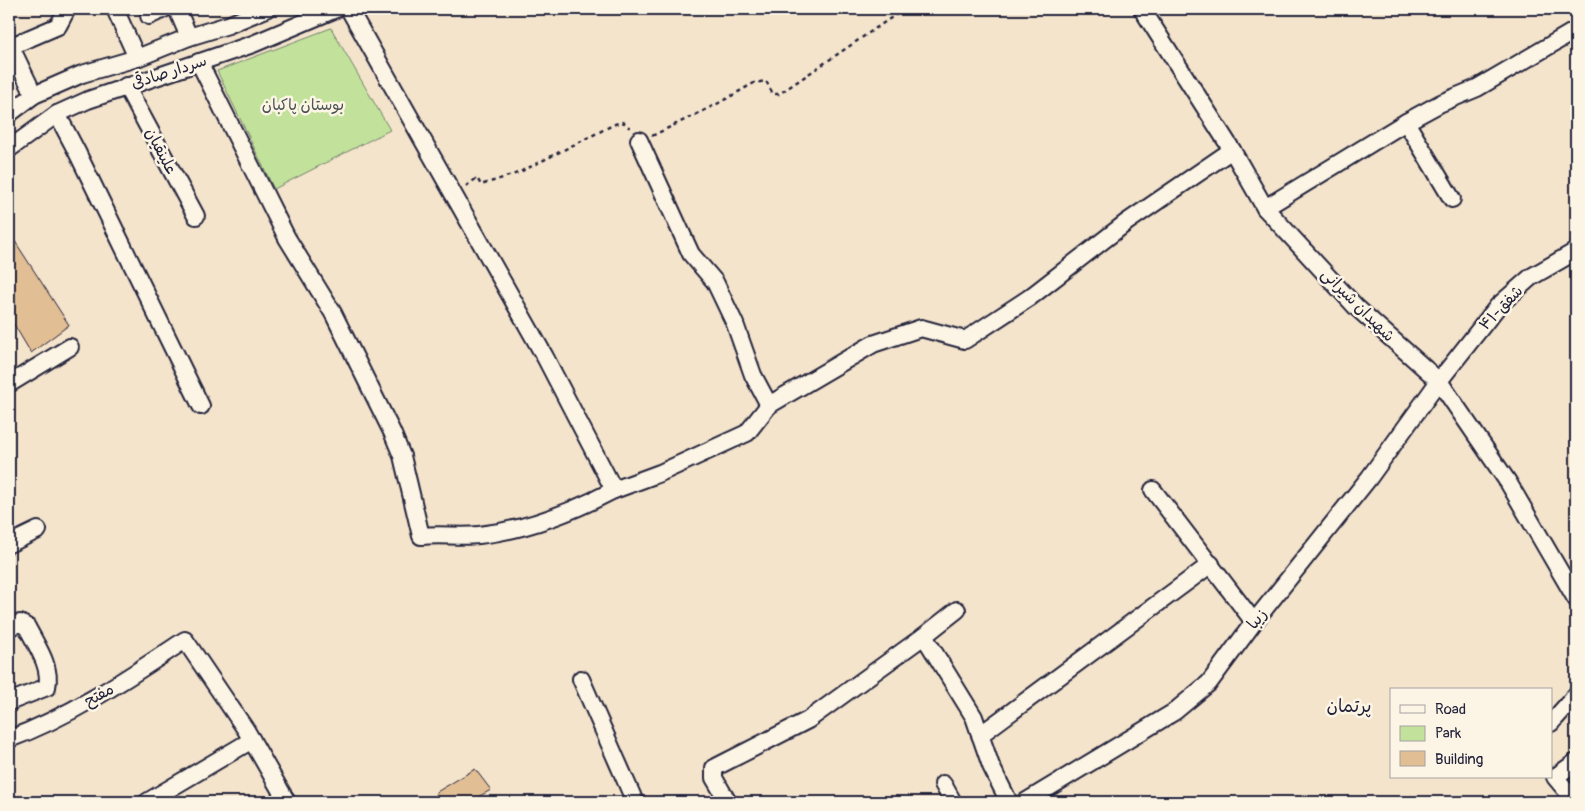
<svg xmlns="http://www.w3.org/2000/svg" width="1585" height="811" viewBox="0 0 1585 811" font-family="Pangolin,'Playpen Sans Arabic',sans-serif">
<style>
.green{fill:#c2e29b;stroke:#72826b}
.building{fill:#e1be93;stroke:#22223b}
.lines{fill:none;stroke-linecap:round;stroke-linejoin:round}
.minor-casing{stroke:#22223b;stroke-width:20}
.path{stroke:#22223b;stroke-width:2.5;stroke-dasharray:4 4;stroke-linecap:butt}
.minor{stroke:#fcf5e5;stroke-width:16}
.labels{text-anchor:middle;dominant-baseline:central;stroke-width:5;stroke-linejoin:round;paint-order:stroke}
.street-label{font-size:16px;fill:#22223b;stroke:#fcf5e5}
.park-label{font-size:16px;fill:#4a5253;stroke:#fcf5e5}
.neighbourhood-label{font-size:18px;fill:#22223b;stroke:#fcf5e5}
</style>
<rect width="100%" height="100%" fill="#f4e4cc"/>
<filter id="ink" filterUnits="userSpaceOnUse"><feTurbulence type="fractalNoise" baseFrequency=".02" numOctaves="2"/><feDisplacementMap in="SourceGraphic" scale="10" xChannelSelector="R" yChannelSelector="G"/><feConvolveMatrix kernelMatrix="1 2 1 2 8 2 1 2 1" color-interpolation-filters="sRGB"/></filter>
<g filter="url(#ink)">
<polygon class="green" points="331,28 390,130 274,189 217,71"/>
<g class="building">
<polygon points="9,232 69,325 31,353 9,316"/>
<polygon points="475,769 491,790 468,802 442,802 435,793"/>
</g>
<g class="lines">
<defs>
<g id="minor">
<polyline points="115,9 137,58"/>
<polyline points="177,9 189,37"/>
<polyline points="349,9 545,357 614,490 660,473 747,433 769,405"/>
<polyline points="1142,9 1232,150 1265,208 1356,307 1439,381 1508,482 1576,599"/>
<polyline points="149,16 164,9"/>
<polyline points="9,43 34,95"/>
<polyline points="9,47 58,26 67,9"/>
<path d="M199,62L287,238L333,313L392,432L402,456L421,536C441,534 460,537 479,535C527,530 572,512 614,490"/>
<polyline points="126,86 196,216"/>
<polyline points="9,114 34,95 82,74 137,58 189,37 228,25 266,9"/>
<polyline points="57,114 77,152 201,406"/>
<polyline points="1406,122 1452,199"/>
<polyline points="639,140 691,254 715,282 735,324 753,375 769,405 873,344 921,328 965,340 1029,298 1127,222 1232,150"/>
<polyline points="9,149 57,114 88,100 253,44 336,9"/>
<polyline points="1265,208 1406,122 1441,103 1477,88 1576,30"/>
<polyline points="9,384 70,347"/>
<polyline points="1153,490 1254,622"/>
<polyline points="9,544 38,530"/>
<polyline points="957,610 924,636 974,717 991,766 1009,802"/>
<path d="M9,627L20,623L27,627C36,645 52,667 47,687L9,702"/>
<polyline points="581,679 635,802"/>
<polyline points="1551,723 1576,695"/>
<polyline points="980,735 1211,564"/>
<path d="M9,739C72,716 129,677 185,640L246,730L287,802"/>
<polyline points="943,784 953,802"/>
<polyline points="147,802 252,740"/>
<polyline points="728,802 714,778 714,768 808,720 924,636"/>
<polyline points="1025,802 1174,712 1209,683 1254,622 1369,478 1439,381 1498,306 1531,277 1576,251"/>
<polyline points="1576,802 1555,777 1576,762"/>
</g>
</defs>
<use href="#minor" class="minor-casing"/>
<g class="path">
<polyline points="652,136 717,104 754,83 766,81 773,94 779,94 904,9"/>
<polyline points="466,186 477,178 481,185 518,173 615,124 623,122 630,128"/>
</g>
<use href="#minor" class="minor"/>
</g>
</g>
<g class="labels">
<g class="street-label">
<text transform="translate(169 72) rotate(-18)">سردار صادقی</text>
<text transform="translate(161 151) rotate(62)">علینقیان</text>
<text transform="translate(1358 305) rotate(45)">شهیدان شیرانی</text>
<text transform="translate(1501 308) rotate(-46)">شفق-۴۱</text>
<text transform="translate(1257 619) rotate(-52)">زیبا</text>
<text transform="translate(99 695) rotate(-28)">مفتح</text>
</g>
<g class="park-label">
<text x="303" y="105">بوستان پاکبان</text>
</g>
<g class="neighbourhood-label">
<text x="1349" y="706">پرتمان</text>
</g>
</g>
<rect width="1585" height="811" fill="none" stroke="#fcf5e5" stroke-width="30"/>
<rect x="15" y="15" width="1555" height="781" fill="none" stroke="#22223b" stroke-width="2" filter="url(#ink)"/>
<rect x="1390" y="688" width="162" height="90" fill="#fcf5e5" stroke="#a5a1a1"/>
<rect x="1400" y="705" width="25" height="8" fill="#fcf5e5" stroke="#a5a1a1"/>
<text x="1435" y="714" font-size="15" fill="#22223b">Road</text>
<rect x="1400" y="726" width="25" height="15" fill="#c2e29b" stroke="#a5a1a1"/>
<text x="1435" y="738" font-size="15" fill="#22223b">Park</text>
<rect x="1400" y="751" width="25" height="15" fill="#e1be93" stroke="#a5a1a1"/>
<text x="1435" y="764" font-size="15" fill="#22223b">Building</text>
</svg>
